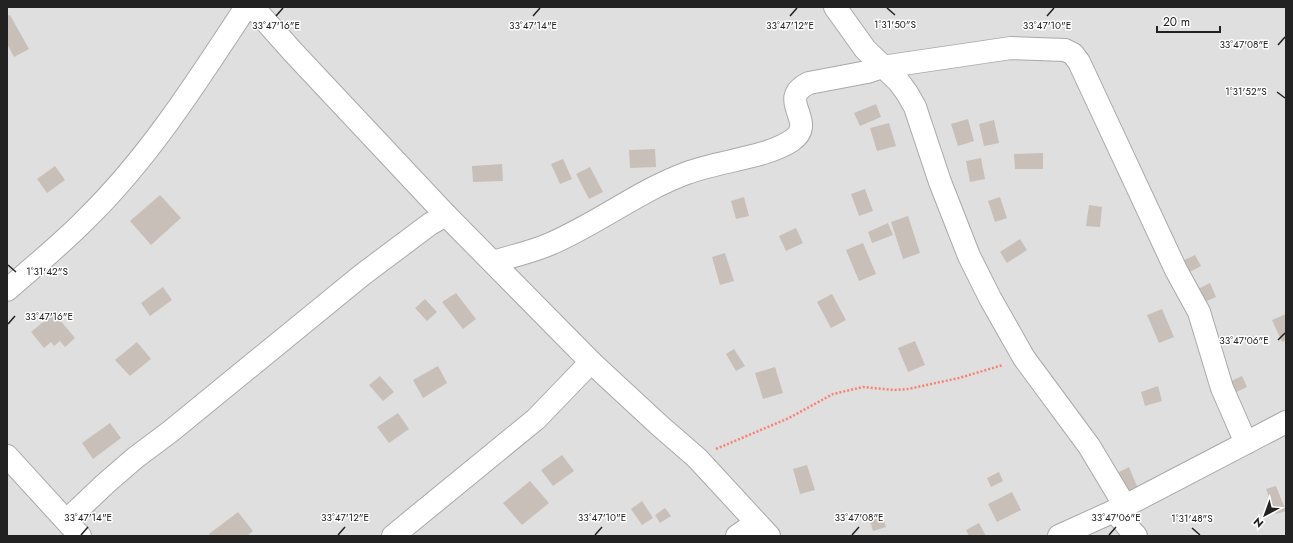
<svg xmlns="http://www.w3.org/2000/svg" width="1293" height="543" viewBox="0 0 1293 543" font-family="Jost,sans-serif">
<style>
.residential{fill:#e0dfdf}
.building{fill:#c7bfb8}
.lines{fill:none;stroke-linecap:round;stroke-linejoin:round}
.minor-casing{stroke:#a9a9a9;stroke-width:24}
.path{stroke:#fa8072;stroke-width:2.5;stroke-dasharray:2 2;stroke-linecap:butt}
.minor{stroke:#fff;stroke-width:22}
.ticks{fill:none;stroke:#222;stroke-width:1.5}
.ticks-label{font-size:10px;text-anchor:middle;fill:#222;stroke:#fff;stroke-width:3;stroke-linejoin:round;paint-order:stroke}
</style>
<rect width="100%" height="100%" fill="#f2efe9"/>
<rect class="residential" x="7" y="7" width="1279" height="529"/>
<g class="building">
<polygon points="10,15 29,49 14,57 7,44 7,16"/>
<polygon points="876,104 881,117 860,126 854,113"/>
<polygon points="968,119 974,141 958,146 951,124"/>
<polygon points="994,120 999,143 984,146 979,124"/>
<polygon points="889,123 896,146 877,151 870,128"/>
<polygon points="655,149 656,167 630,168 629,150"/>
<polygon points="1043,153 1043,169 1015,169 1014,154"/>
<polygon points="981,158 985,179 970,182 966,161"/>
<polygon points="563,159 572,179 560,184 551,164"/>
<polygon points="502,164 503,181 473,182 472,166"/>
<polygon points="55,166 65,180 47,193 37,179"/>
<polygon points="590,167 603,192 589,199 576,174"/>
<polygon points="865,189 873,211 859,216 851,194"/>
<polygon points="160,195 181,218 151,245 130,221"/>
<polygon points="744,197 749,216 736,219 731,201"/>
<polygon points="1000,197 1007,218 995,222 988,201"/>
<polygon points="1089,205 1102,207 1100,227 1086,226"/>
<polygon points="908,216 920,253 903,259 891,222"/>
<polygon points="888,223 893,235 872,243 868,232"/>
<polygon points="796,228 803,243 786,251 779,236"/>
<polygon points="1020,239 1027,250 1007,263 1000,252"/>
<polygon points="863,243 876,274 859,281 846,250"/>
<polygon points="725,253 734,281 720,285 712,257"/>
<polygon points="1195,255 1201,266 1188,273 1182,261"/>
<polygon points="1210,283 1216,297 1202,303 1196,290"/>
<polygon points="163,287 172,300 150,316 141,303"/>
<polygon points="456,293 476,319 463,329 442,302"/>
<polygon points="832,294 846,320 831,328 817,302"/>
<polygon points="425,299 437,312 427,321 415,308"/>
<polygon points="1162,309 1174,337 1159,343 1147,315"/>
<polygon points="54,313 75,338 65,347 60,341 54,346 51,342 44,348 31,332"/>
<polygon points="1286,314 1286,340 1282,342 1272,320"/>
<polygon points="915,341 925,365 908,372 898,348"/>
<polygon points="137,342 151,359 130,376 115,360"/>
<polygon points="734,349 745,366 736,371 726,354"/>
<polygon points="438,366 447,383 423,398 413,380"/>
<polygon points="775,367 783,393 763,399 755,373"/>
<polygon points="380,376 394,392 383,401 369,385"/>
<polygon points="1242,376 1247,387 1228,396 1223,385"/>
<polygon points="1158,386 1162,401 1145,406 1141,392"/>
<polygon points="398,413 409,429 389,443 377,427"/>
<polygon points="110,423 121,438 93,459 82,443"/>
<polygon points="562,455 574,471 553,486 541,470"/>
<polygon points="807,465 815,490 800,494 793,469"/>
<polygon points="1129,467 1139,491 1125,497 1115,474"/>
<polygon points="999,472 1003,481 991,487 987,478"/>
<polygon points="530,481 549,503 522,525 503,503"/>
<polygon points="1276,486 1286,511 1276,514 1266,489"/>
<polygon points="1012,492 1021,510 997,522 988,504"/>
<polygon points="642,501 653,518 642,525 631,509"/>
<polygon points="665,508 671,516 660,523 655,515"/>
<polygon points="238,512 253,531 247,536 210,536 209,534"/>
<polygon points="882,515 886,527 873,531 869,518"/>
<polygon points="979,523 986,536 969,536 966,530"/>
</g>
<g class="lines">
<defs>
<g id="minor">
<polyline points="253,7 293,52 446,215 591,362 659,425 697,458 769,536"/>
<polyline points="835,7 865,49 899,82 907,93 915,107 940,182 969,256 990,298 1024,358 1089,446 1125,506"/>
<path d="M493,262C512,256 532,252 550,244C597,224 640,190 687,173C718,161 765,158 791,141C820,122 774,100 809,83L867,72L882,67L1011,48L1065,50L1073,54L1079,62L1176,270L1199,312L1222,388L1246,443"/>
<path d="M7,290C34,266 63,243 88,217C150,156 198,80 246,7"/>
<polyline points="7,456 80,536"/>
<polyline points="1114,511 1136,536"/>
<polyline points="67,520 105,484 135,458 171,431 362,275 430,224 446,215"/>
<polyline points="393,536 536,419 591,362"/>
<polyline points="737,536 756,523"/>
<polyline points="1059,536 1125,506 1286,422"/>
</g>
</defs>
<use href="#minor" class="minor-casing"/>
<polyline class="path" points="716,449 789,418 833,394 863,387 894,390 908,389 959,378 1003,365"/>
<use href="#minor" class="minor"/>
</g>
<path class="ticks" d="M887,8L895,15M276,16L283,8M533,16L540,8M790,16L797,8M1047,16L1054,8M1278,45L1285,37M1277,92L1285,98M8,265L16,272M8,324L15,316M1278,340L1285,333M1192,528L1200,535M81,535L88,527M338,535L345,527M595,535L602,527M852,535L859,527M1109,535L1116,527"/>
<g class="ticks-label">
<text x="895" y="28">1°31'50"S</text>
<text x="276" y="29">33°47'16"E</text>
<text x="533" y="29">33°47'14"E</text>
<text x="790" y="29">33°47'12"E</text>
<text x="1047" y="29">33°47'10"E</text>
<text x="1244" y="48">33°47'08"E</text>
<text x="1246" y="95">1°31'52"S</text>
<text x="47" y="275">1°31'42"S</text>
<text x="49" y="320">33°47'16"E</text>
<text x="1244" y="344">33°47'06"E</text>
<text x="88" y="521">33°47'14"E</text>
<text x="345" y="521">33°47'12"E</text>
<text x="602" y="521">33°47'10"E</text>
<text x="859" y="521">33°47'08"E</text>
<text x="1116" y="521">33°47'06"E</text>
<text x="1192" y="522">1°31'48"S</text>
</g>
<rect width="1293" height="543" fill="none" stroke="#222222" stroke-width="16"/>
<g transform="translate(1265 515) rotate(221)" stroke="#ffffff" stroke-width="3" paint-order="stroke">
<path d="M0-3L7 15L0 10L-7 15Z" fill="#222222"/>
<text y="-6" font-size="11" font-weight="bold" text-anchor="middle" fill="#222222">N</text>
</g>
<path d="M1157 26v6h63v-6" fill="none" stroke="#222222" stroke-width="2"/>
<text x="1163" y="26" font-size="12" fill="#222222" stroke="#ffffff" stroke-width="3" paint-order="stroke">20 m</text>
</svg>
